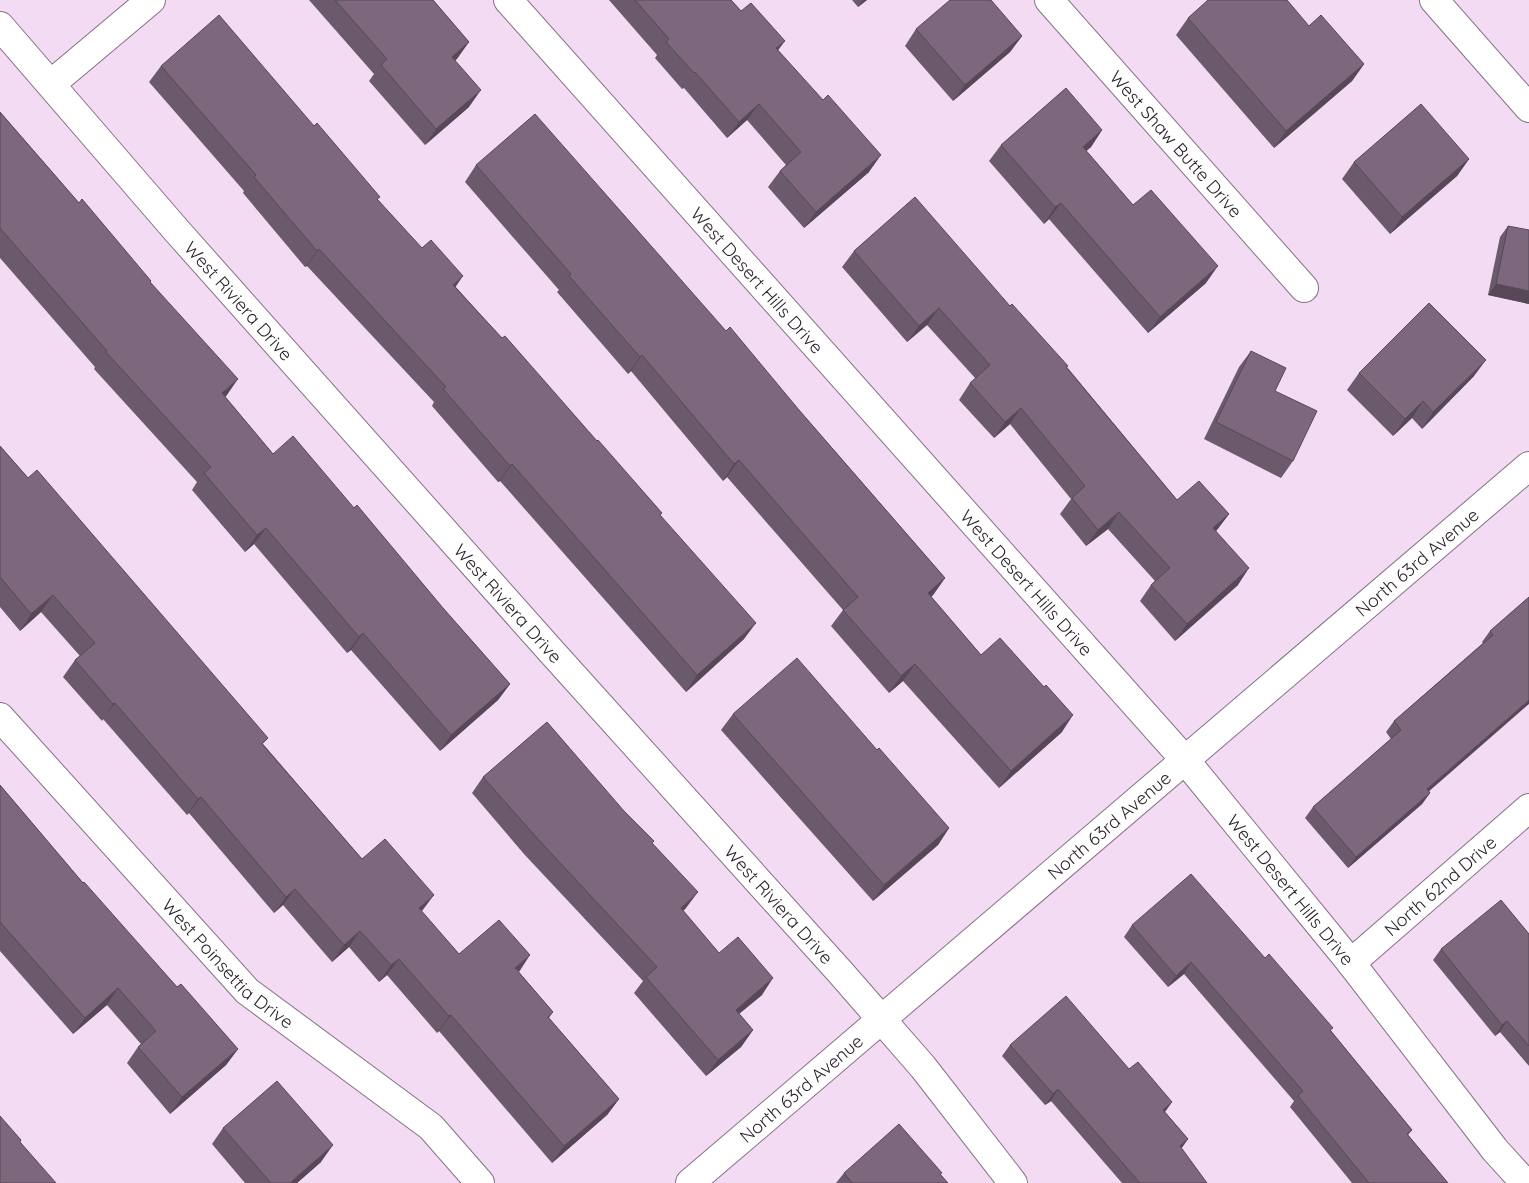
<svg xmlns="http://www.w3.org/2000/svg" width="1529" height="1183" viewBox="0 0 1529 1183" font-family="Quicksand,sans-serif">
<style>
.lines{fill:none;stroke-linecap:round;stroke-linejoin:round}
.street-casing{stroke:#867187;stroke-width:30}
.secondary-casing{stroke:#867187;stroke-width:30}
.street{stroke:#fff;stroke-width:28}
.secondary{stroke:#fff;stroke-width:28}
.wall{fill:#6b596c}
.shaded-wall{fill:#574858}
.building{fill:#7c677d;stroke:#574858}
.labels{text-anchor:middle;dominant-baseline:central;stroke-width:4.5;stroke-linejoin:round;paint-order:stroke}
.street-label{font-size:18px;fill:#261d26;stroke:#f3dbf4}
</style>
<rect width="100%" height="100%" fill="#f3dbf4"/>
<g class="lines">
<defs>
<g id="street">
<path id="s1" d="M508,0L1185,760L1351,963L1495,1150L1525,1183"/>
<path id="s2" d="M1049,0L1304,288"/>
<path id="s3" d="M0,26L177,231L550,650L841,973L923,1067L1013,1183"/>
<polyline points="51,84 151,0"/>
<path id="s4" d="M0,717L247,991L431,1127L480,1183"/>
<path id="s5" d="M1351,963L1529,808"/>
</g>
<g id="secondary">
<polyline points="1434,0 1529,108"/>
<path id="s6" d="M690,1183L1529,466"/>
</g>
</defs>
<use href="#street" class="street-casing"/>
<use href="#secondary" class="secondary-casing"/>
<use href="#street" class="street"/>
<use href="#secondary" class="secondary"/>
</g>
<g class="wall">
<polygon points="309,0 433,0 469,42 455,60 469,107 425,145 369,81 374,74"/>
<polygon points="609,0 731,0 778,51 869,172 804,228 768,187 780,171 786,165 747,120 727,138 684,88 682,89 655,58 657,55"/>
<polygon points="852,0 867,0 858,7"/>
<polygon points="1188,18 1309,26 1364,64 1352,81 1274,148 1176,35"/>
<polygon points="916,29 1022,36 1010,52 953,101 905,46"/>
<polygon points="161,66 378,200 660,515 744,639 686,692 500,481 498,482 432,406 434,402 307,266 305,267 243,193 244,191 149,82"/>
<polygon points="0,112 79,203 151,281 150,282 227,395 225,397 273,454 354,508 510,684 498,700 440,751 351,650 347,653 254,544 245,552 192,490 197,482 94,369 95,367 0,258"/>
<polygon points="1102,130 1091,147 1086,151 1133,205 1206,283 1148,333 1049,219 1044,224 989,161 1001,145"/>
<polygon points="1469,159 1457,176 1390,234 1342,179 1354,162"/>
<polygon points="476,165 726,331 799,410 945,578 933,595 931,597 981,655 1062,732 999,788 903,681 889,693 831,626 843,610 727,477 723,481 631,371 628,374 557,292 559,290 465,182"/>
<polygon points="1508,226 1529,304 1488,295 1500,237"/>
<polygon points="854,251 1010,306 1067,367 1177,500 1229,514 1216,531 1238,585 1175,641 1140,601 1151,585 1155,581 1108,529 1086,546 1060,514 1071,499 1010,424 994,438 959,400 970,383 976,379 927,325 907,342 842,267"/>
<polygon points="1251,351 1275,391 1293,461 1281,478 1204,439 1239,367"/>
<polygon points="1359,373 1474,376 1422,429 1412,418 1393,436 1347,390"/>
<polygon points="0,446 264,745 362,859 422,912 459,954 519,972 553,1012 549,1018 619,1099 607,1115 552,1163 439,1031 437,1033 387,975 379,982 349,947 332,962 283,905 274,913 189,813 187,815 103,719 102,721 63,677 75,660 80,656 41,612 20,631 0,607"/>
<polygon points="1529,597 1429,791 1430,793 1422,804 1348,868 1305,818 1313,807 1391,739 1386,732 1394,721 1483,643 1482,642 1490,631"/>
<polygon points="733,714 877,750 949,828 938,845 873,901 721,730"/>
<polygon points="483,777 652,843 686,908 683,911 719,953 762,995 739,1014 753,1030 741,1047 706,1076 634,993 643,981 524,854 472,793"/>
<polygon points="0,785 83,883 177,987 238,1049 226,1065 170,1114 127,1063 138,1047 141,1044 107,1005 73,1034 0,951"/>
<polygon points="1132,925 1265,958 1331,1031 1412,1130 1408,1135 1448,1183 1352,1183 1290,1107 1294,1101 1184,974 1168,987 1124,937"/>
<polygon points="1529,934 1529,1066 1500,1032 1495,1036 1433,960 1441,949"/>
<polygon points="1010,1045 1129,1069 1172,1102 1165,1112 1188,1139 1181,1149 1207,1183 1122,1183 1051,1101 1045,1105 1002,1056"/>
<polygon points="223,1128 321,1162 297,1183 245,1183 212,1144"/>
<polygon points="844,1173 940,1175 948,1183 836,1183"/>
</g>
<g class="shaded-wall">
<polygon points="863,0 867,0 858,7"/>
<polygon points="1022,36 1010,52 953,101 965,85"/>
<polygon points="785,41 773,57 776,48"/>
<polygon points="469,42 457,59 441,74 452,57"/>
<polygon points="1364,64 1352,81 1274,148 1286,131"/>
<polygon points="481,90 469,107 425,145 436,129"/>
<polygon points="759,104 747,120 727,138 739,122"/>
<polygon points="1102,130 1091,147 1071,164 1083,147"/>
<polygon points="881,155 869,172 804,228 816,212"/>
<polygon points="1469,159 1457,176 1390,234 1402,217"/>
<polygon points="1061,203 1049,219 1044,224 1055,207"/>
<polygon points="319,249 307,266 305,267 317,251"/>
<polygon points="1218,266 1206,283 1148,333 1160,317"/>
<polygon points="463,276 452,292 453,285"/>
<polygon points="1496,284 1529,291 1529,304 1488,295"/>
<polygon points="939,308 927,325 907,342 919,326"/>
<polygon points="642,355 631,371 628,374 640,357"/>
<polygon points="1486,360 1474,376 1422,429 1433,412"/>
<polygon points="238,379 227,395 211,410 222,393"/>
<polygon points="1423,401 1412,418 1393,436 1405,419"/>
<polygon points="1021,408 1010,424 994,438 1005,422"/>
<polygon points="739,460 727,477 723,481 734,464"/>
<polygon points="512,464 500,481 498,482 510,466"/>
<polygon points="1119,512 1108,529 1086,546 1098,530"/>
<polygon points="1229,514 1217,530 1202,544 1213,528"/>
<polygon points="266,528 254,544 245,552 257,535"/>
<polygon points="1249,568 1238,585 1175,641 1187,624"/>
<polygon points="945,578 933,595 916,610 928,593"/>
<polygon points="53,595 41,612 20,631 31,614"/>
<polygon points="756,623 744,639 686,692 697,675"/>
<polygon points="363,633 351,650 347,653 359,637"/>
<polygon points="915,664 903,681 889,693 901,676"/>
<polygon points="510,684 498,700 440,751 451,735"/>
<polygon points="1529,700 1529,704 1419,800 1427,789"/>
<polygon points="115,703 103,719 102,721 113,704"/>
<polygon points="1073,715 1062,732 999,788 1011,771"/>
<polygon points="1430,793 1422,804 1348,868 1356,857"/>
<polygon points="201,797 189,813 187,815 198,799"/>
<polygon points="949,828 938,845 873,901 884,885"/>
<polygon points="295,889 283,905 274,913 286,897"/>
<polygon points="698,892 686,908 669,924 681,908"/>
<polygon points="434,895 422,911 419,908"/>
<polygon points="360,931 349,947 332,962 344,945"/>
<polygon points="530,955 519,972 515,968"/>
<polygon points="399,959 387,975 379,982 391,965"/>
<polygon points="1191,962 1184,974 1168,987 1176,976"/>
<polygon points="773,978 762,995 724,1026 736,1010"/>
<polygon points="118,988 107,1005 73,1034 85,1018"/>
<polygon points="451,1015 439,1031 437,1033 449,1016"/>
<polygon points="1507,1021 1500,1032 1495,1036 1502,1025"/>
<polygon points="753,1030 741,1047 706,1076 718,1060"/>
<polygon points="238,1049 226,1065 170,1114 182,1097"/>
<polygon points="1058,1089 1051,1101 1045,1105 1053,1094"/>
<polygon points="619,1099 607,1115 552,1163 564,1146"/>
<polygon points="1172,1102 1164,1113 1163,1110"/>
<polygon points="1188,1139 1180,1150 1180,1146"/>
<polygon points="333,1145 321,1162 297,1183 290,1183"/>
</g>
<g class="building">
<polygon points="335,0 433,0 469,42 452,57 481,90 436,129 381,65 387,59"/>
<polygon points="635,0 731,0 741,11 751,3 785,41 776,48 823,100 828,95 881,155 816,212 780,171 801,152 759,104 739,122 695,72 694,73 666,42 669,39"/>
<polygon points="950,0 991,0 1022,36 965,85 916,29"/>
<polygon points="1208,0 1287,0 1309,26 1321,15 1364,64 1286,131 1188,18"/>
<polygon points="219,15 314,126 317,123 380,197 377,199 422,248 431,240 463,276 453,285 502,338 505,336 597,441 598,440 662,513 660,515 756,623 697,675 512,464 510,466 443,389 446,387 319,249 317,251 254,177 256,175 161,66"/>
<polygon points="1066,88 1102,130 1083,147 1133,205 1151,190 1218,266 1160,317 1061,203 1055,207 1001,145"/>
<polygon points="1421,104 1469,159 1402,217 1354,162"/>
<polygon points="0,112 79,203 82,199 151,281 150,282 238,379 222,393 273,454 293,436 354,508 357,505 443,608 510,684 451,735 363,633 359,637 266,528 257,535 204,473 211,467 106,352 107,351 0,228"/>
<polygon points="535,114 726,331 730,327 799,410 945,578 928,593 981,655 1000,638 1044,687 1046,685 1073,715 1011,771 915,664 901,676 843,610 858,597 739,460 734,464 642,355 640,357 569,276 571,274 476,165"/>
<polygon points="915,197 1010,306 1012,304 1068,366 1066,367 1177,500 1199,481 1229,514 1213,528 1249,568 1187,624 1151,585 1170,568 1119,512 1098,530 1072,498 1085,486 1021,408 1005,422 970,383 990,365 939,308 919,326 854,251"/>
<polygon points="1508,226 1529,230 1529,291 1496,284"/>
<polygon points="1429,303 1486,360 1433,412 1423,401 1405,419 1359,373"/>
<polygon points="1251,351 1286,368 1275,391 1317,411 1293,461 1216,422"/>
<polygon points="0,446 28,478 37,470 268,738 262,744 362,859 385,839 434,895 419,908 459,954 499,920 530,955 515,968 553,1012 548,1017 619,1099 564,1146 451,1015 449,1016 399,959 391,965 360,931 344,945 295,889 286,897 201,797 198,799 115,703 113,704 75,660 95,643 53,595 31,614 0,577"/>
<polygon points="1529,597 1529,700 1427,789 1430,793 1356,857 1313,807 1401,730 1394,721 1493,635 1490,631"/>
<polygon points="797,658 877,750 879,748 949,828 884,885 733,714"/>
<polygon points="547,722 624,811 654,841 652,843 698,892 681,908 719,953 738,937 773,978 736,1010 753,1030 718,1060 646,977 657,967 536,837 483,777"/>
<polygon points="0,785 83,883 84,882 177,987 181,984 238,1049 182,1097 138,1047 156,1031 118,988 85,1018 0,922"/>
<polygon points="1191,874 1265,958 1269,954 1333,1028 1330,1030 1412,1130 1407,1134 1448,1183 1369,1183 1298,1096 1303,1091 1191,962 1176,976 1132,925"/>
<polygon points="1501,900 1529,934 1529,1046 1507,1021 1502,1025 1441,949"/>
<polygon points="1066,996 1129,1069 1138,1062 1172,1102 1163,1110 1188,1139 1180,1146 1207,1183 1140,1183 1058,1089 1053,1094 1010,1045"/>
<polygon points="277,1081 333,1145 290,1183 271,1183 223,1128"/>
<polygon points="0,1116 21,1140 20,1142 56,1183 0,1183"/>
<polygon points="899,1124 942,1173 940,1174 948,1183 852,1183 844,1173"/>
</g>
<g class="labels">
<g class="street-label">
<text stroke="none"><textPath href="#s2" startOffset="192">West Shaw Butte Drive</textPath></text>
<text stroke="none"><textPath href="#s1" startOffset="375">West Desert Hills Drive</textPath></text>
<text stroke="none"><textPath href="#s3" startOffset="364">West Riviera Drive</textPath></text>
<text stroke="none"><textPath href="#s6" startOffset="956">North 63rd Avenue</textPath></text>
<text stroke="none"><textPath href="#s1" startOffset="780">West Desert Hills Drive</textPath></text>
<text stroke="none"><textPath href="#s3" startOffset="769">West Riviera Drive</textPath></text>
<text stroke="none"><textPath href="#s6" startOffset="551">North 63rd Avenue</textPath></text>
<text stroke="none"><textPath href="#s5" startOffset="118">North 62nd Drive</textPath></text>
<text stroke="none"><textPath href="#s1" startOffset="1185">West Desert Hills Drive</textPath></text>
<text stroke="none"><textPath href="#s3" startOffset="1174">West Riviera Drive</textPath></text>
<text stroke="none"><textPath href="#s4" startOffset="336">West Poinsettia Drive</textPath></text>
<text stroke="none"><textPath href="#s6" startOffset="146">North 63rd Avenue</textPath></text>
</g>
</g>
</svg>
